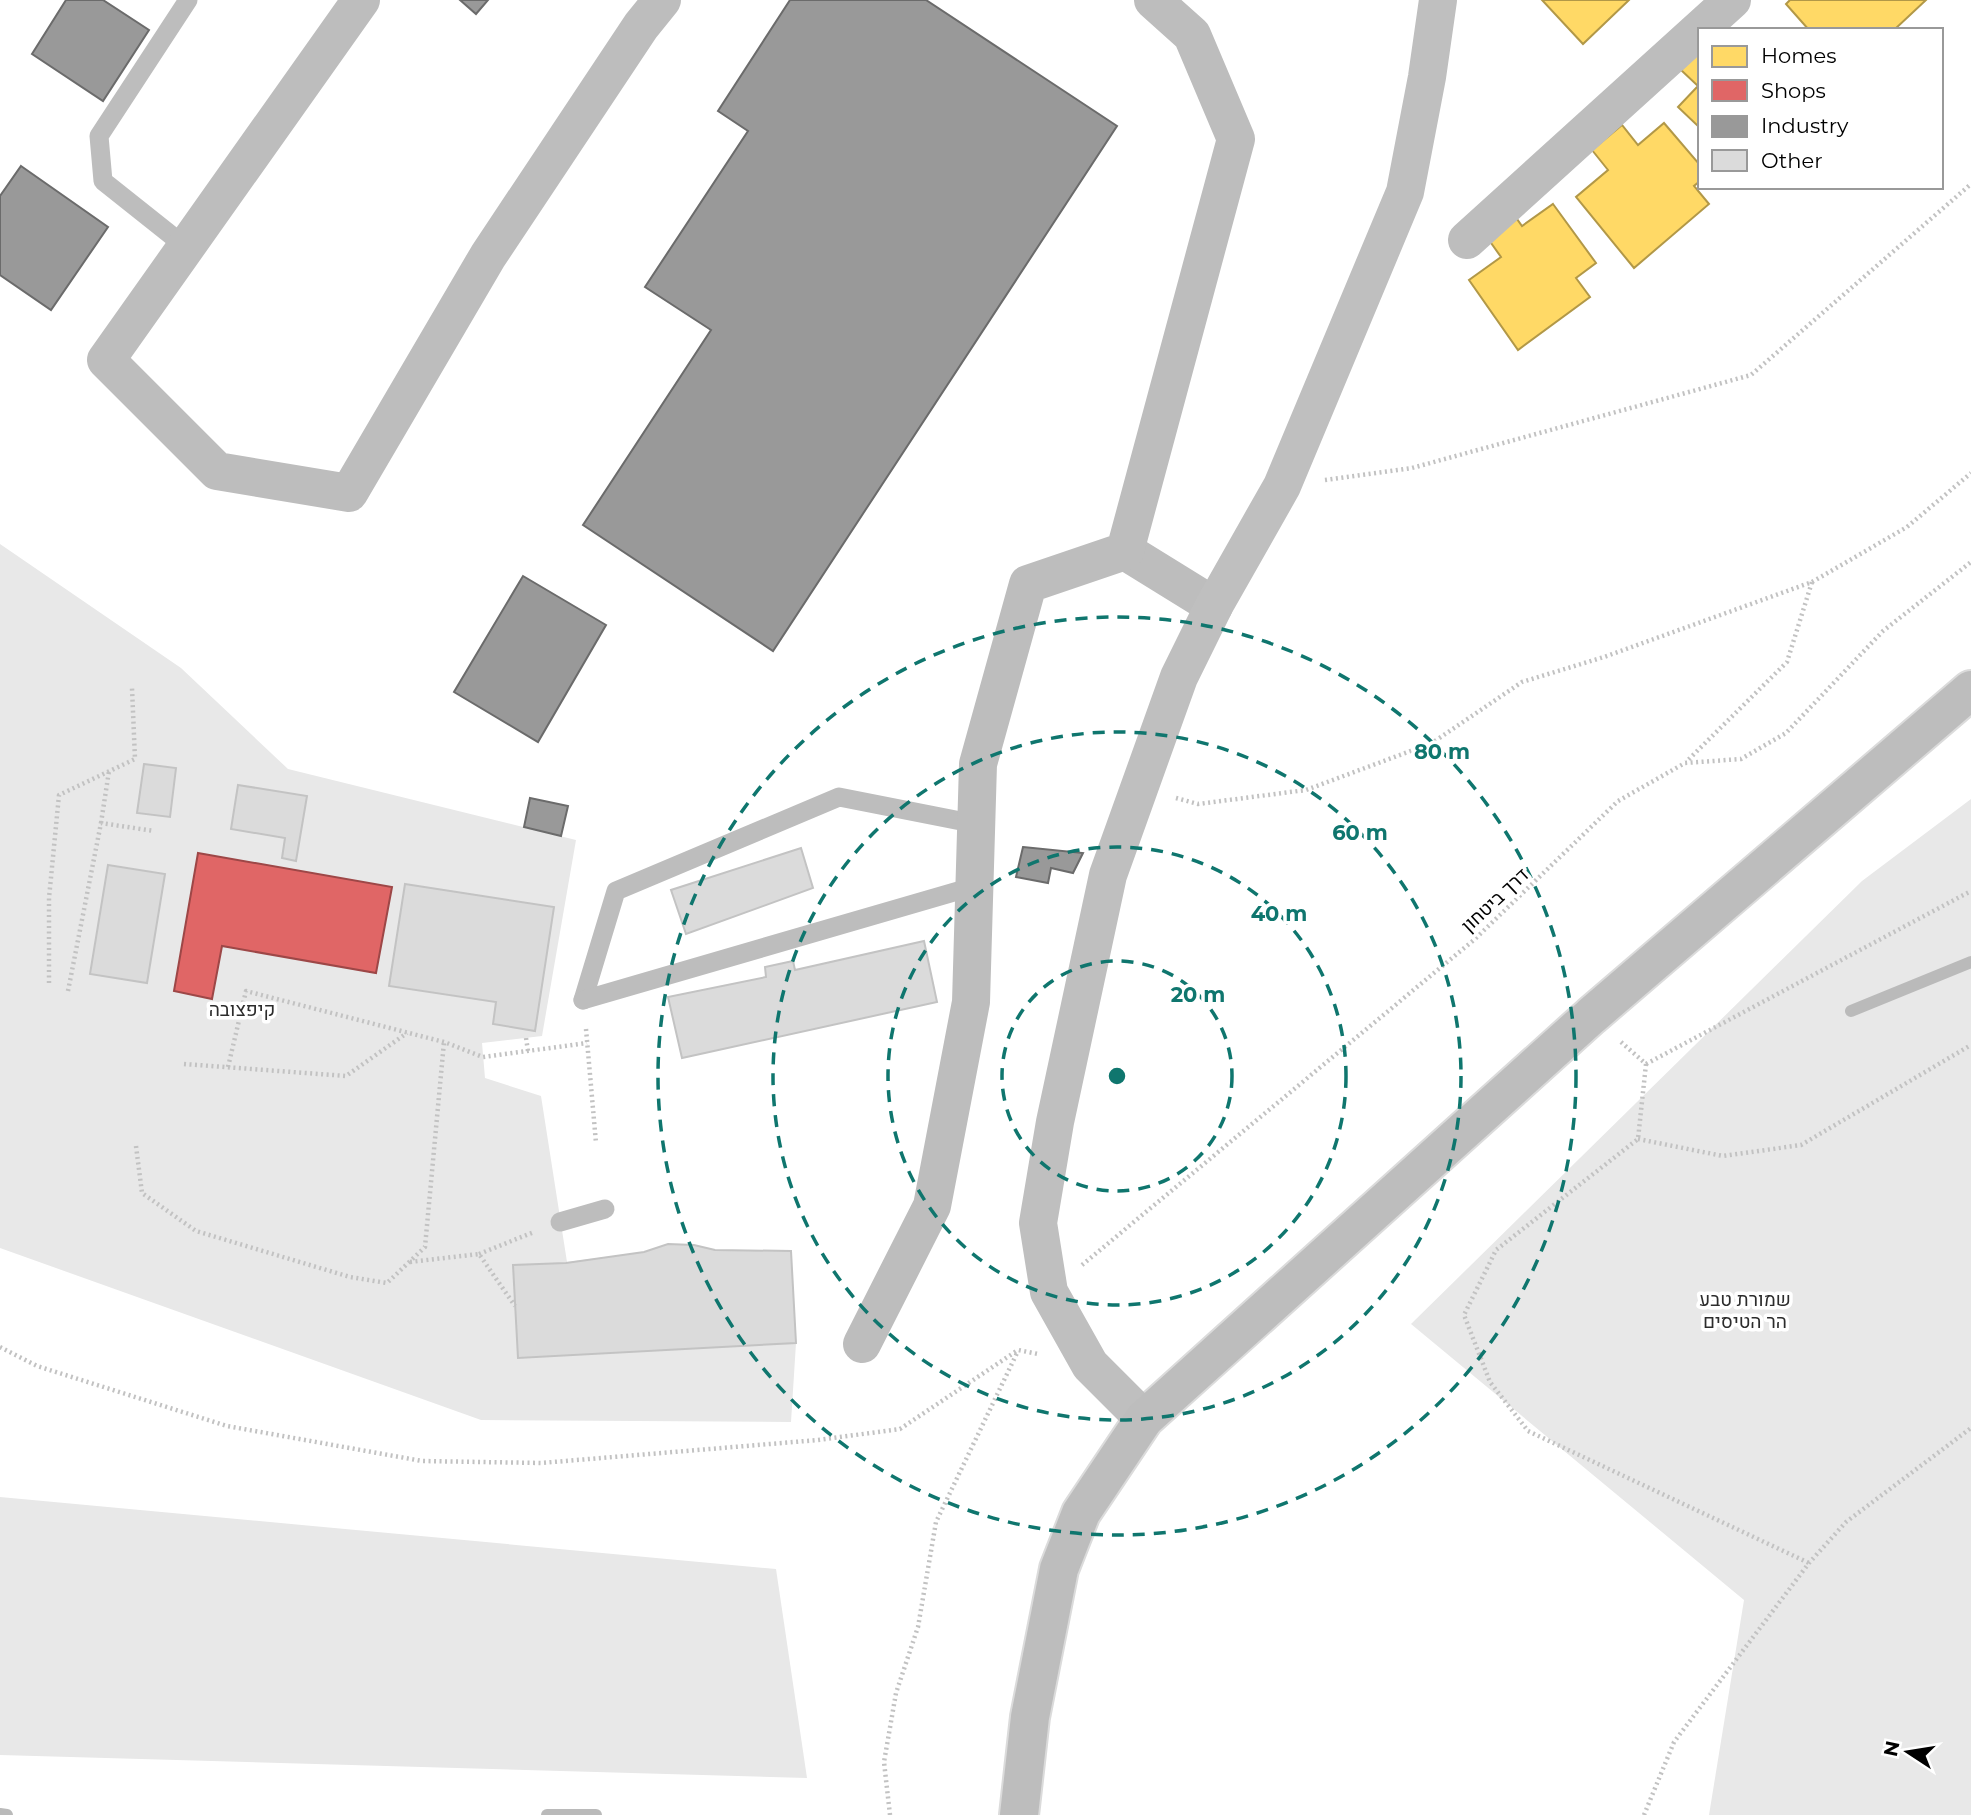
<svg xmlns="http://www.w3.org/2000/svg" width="1971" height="1815" viewBox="0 0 1971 1815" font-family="Montserrat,Heebo,sans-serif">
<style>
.green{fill:#e8e8e8}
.homes{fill:#ffd966;stroke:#b29847;stroke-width:2}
.shops{fill:#e06666;stroke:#9d4747;stroke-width:2}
.industry{fill:#999;stroke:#6b6b6b;stroke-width:2}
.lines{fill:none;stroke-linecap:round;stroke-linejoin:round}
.stream{stroke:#bababa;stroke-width:12}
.building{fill:#dbdbdb;stroke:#c3c3c3;stroke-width:2}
.primary-casing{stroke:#dbdbdb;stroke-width:42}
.path{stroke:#c2c2c2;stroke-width:4.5;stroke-dasharray:2 3.5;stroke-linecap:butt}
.lane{stroke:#bdbdbd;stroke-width:19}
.street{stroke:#bdbdbd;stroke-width:38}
.secondary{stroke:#bfbfbf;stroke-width:38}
.primary{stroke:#bdbdbd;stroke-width:38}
.ring{fill:none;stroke:#0f766e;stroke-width:3.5;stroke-dasharray:12 9}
.labels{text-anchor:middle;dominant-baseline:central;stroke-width:7;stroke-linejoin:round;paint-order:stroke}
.street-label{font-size:19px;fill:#000;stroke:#fff}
.park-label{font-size:19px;fill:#2c2c2c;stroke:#fff}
.centre{fill:#0f766e;stroke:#fff;stroke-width:3.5}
.ring-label{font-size:21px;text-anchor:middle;font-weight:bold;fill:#0f766e;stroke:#fff;stroke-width:7;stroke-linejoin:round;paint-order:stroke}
</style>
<rect width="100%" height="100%" fill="#fff"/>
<g class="green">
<polygon points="0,544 181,668 288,769 576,840 542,1036 482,1043 485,1078 541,1096 567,1262 644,1252 668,1244 694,1245 715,1250 791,1251 796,1343 791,1422 481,1420 0,1248"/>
<polygon points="1971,799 1971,1815 1709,1815 1744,1600 1411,1324 1862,881"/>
<polygon points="0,1497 776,1569 807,1778 0,1755"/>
</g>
<g class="homes">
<polygon points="1542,0 1629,0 1583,44"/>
<polygon points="1790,0 1926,0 1894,30 1809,30 1786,4"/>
<polygon points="1700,51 1700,128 1678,107 1698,86 1681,70"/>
<polygon points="1664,123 1700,165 1700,181 1694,186 1709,204 1634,268 1576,197 1608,170 1592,150 1622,125 1638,145"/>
<polygon points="1553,204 1596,263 1576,278 1590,297 1518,350 1469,280 1501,257 1484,233 1512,212 1522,226"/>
</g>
<polygon class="shops" points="198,853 392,887 376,973 222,946 212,999 174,991"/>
<g class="industry">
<polygon points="66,0 103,0 149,30 103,101 32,54"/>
<polygon points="460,0 488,0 476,14"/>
<polygon points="790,0 926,0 1117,126 773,651 583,525 711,330 645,287 748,131 718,111"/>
<polygon points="21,166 108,227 51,310 0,275 0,196"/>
<polygon points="523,576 606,625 538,742 454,692"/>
<polygon points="530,798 568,806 561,836 524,827"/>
<polygon points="1023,847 1083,853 1073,873 1051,868 1048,883 1016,877"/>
</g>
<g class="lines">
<g class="stream">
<polyline points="1851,1011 1971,962"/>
<polyline points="0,1814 7,1815"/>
<polyline points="547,1815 596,1815"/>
</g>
</g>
<g class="building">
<polygon points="144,764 176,768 170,817 137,813"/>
<polygon points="238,785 307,796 296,861 282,858 285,838 231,829"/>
<polygon points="801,848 813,888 686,934 671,890"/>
<polygon points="108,865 165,874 147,983 90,974"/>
<polygon points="405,884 554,907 535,1031 493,1024 496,1002 389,986"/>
<polygon points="924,941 937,1002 682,1058 668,997 766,977 765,967 793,961 795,970"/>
<polygon points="668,1244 694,1245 715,1250 791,1251 796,1343 518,1358 513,1265 566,1263 644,1252"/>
</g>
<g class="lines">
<defs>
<polyline id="primary" points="1019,1815 1030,1717 1059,1569 1081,1513 1144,1419 1591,1016 1971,690"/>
</defs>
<use href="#primary" class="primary-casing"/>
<g class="path">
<polyline points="1325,480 1412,468 1751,375 1971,184"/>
<polyline points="1812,582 1907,527 1971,473"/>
<polyline points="1176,798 1198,804 1306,790 1432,743 1522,682 1604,657 1812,582 1787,662 1686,762"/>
<polyline points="101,823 109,771"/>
<polyline points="49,983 49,898 59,795 135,759 132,688"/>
<polyline points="68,991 101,823 154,831"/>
<polyline points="586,1029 596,1143"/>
<polyline points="526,1038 528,1051"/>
<polyline points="1621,1042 1646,1064"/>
<polyline points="184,1064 346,1076 407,1033"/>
<polyline points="1646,1064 1638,1139 1496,1250 1464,1315 1490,1382 1528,1431 1809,1563"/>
<polyline points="1646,1064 1971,891"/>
<polyline points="228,1067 246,991 444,1042 483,1057 587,1043"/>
<polyline points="1638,1139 1723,1156 1801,1145 1971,1045"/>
<polyline points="136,1146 142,1193 196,1231 350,1277 387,1283 425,1247 444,1042"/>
<polyline points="479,1254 534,1232"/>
<polyline points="410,1262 479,1254 515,1306"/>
<polyline points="1082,1265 1475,939 1618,801 1685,763 1741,759 1786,733 1883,631 1971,562"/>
<polyline points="0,1347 37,1366 227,1426 422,1461 541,1463 818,1440 900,1429 1018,1350 1038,1354"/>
<polyline points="890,1815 884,1762 896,1693 918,1627 936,1522 1018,1351"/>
<polyline points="1644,1815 1674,1742 1809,1563 1846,1522 1971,1428"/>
</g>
<g class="lane">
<polyline points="186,247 103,181 99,136 188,0"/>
<polyline points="583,1000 616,891 839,797 976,824"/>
<polyline points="583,1000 975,886"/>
<polyline points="560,1222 605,1209"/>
</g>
<g class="street">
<polyline points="361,0 106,360 217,471 349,493 488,256 641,26 662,0"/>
<polyline points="1467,240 1732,0"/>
<polyline points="1125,551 1214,606"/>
<polyline points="862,1344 932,1206 971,1002 978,764 1028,584 1125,551 1236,139 1192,35 1153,0"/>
</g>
<polyline class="secondary" points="1144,1419 1090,1365 1049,1292 1038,1223 1055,1122 1108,875 1179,677 1214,606 1282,486 1405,192 1427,77 1438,0"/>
<use href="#primary" class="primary"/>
</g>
<g class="ring">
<circle cx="1117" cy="1076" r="115"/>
<circle cx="1117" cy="1076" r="229"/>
<circle cx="1117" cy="1076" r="344"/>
<circle cx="1117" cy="1076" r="459"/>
</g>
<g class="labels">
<g class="street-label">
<text transform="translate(1495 900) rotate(-43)">דרך ביטחון</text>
</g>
<g class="park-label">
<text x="242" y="1009">קיפצובה</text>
<text x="1745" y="1299">שמורת טבע<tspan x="1745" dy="22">הר הטיסים</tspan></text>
</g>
</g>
<circle cx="1117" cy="1076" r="10" class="centre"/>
<g class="ring-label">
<text x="1442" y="759">80 m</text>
<text x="1360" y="840">60 m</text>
<text x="1279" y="921">40 m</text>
<text x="1198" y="1002">20 m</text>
</g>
<rect x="1698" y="28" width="245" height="161" fill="#ffffff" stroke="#999999" stroke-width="2"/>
<rect x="1712" y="46" width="35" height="21" fill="#ffd966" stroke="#999999" stroke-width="2"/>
<text x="1761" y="63" font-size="21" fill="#000000">Homes</text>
<rect x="1712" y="80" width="35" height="21" fill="#e06666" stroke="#999999" stroke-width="2"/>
<text x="1761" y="98" font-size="21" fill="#000000">Shops</text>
<rect x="1712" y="116" width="35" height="21" fill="#999999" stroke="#999999" stroke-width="2"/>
<text x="1761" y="133" font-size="21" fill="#000000">Industry</text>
<rect x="1712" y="150" width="35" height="21" fill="#dbdbdb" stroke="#999999" stroke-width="2"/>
<text x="1761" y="168" font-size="21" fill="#000000">Other</text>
<g transform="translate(1908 1752) rotate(282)" stroke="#ffffff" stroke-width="5" paint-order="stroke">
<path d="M0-5L12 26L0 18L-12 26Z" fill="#000000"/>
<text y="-10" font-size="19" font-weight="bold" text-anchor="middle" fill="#000000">N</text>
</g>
</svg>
